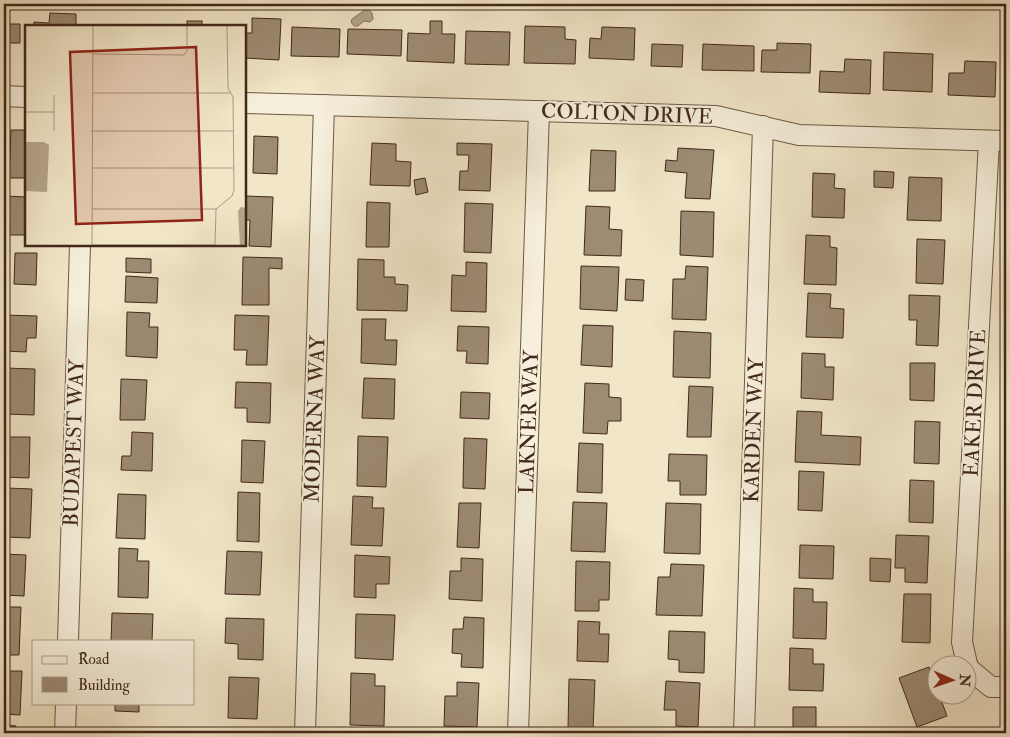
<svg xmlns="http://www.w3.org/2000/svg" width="1010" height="737" viewBox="0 0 1010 737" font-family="'IM FELL Double Pica',serif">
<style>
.water{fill:#b5a58c;stroke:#87735e}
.building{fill:#9d8b74;stroke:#412819}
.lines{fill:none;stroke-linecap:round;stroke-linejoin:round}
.minor-casing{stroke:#6d5845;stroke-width:22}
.minor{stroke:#f6efdb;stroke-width:20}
.labels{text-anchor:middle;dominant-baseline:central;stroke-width:4;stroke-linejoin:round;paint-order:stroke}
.street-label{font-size:21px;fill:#412819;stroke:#f6efdb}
.inset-road{fill:none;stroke:#ab9a82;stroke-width:1}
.view{fill:#8f2418;fill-opacity:0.15;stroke:#8f2418;stroke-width:2.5}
.inset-edge{fill:none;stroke:#412819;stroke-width:2.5}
</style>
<rect width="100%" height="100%" fill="#f1e6c8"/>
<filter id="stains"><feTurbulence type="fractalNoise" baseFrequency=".004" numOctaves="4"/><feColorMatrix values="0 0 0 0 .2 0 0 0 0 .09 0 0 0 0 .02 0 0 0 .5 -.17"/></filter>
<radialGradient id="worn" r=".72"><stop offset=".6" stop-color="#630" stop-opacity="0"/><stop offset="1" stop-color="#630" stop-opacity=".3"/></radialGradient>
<polygon class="water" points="365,10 369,10 372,13 373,19 370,22 364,21 358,26 354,26 351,22 352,19"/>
<g class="building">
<polygon points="50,13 76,14 76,26 34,26 34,22 49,23"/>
<polygon points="4,14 8,14 8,24 20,24 20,43 7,43 7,51 4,51"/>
<polygon points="252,18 281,19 279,60 245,58 245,33 252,33"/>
<rect x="187" y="21" width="15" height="5"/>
<polygon points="430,21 442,21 442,34 455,34 454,63 407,61 408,33 430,34"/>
<polygon points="525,26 565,27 565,39 576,40 575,64 524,63"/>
<polygon points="292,27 340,29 339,57 291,56"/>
<polygon points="602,27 635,28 634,60 589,58 590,38 601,39"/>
<polygon points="348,29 402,30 401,56 347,54"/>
<polygon points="466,31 510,32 509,65 465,64"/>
<polygon points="777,43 811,44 810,73 761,72 762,50 777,50"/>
<polygon points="652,44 683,45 682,67 651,66"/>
<polygon points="703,44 754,46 754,71 702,70"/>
<polygon points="884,52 933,54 932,92 883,90"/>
<polygon points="845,59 871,60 870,94 819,92 820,71 844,72"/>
<polygon points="965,61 996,62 995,97 948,95 949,73 964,73"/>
<polygon points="11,130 26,130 26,178 9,178"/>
<polygon points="254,136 278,137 277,174 253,173"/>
<polygon points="372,143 396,144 396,161 411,162 410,186 370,185"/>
<polygon points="457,143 492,144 490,191 459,190 460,171 468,171 469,155 457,155"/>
<polygon points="678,148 714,150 710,199 685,198 687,173 665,171 666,160 677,161"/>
<polygon points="591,150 616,151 615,191 589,191"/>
<polygon points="874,171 894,172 893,188 874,187"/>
<polygon points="813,173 835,174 834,188 845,189 844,218 812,217"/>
<polygon points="909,177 942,178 941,221 907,220"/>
<polygon points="425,178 428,192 416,195 414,180"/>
<polygon points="5,196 26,197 26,235 4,235"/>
<polygon points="245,196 273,197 271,247 249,246 250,220 245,220"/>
<polygon points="367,202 390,203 389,247 366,247"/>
<polygon points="465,203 493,204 491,253 464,252"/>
<polygon points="586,206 610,207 609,229 622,230 621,256 584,255"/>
<polygon points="681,211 714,212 713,257 680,255"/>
<polygon points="806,235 830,236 830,247 837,248 836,285 804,284"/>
<polygon points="917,239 945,240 943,284 916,283"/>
<polygon points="15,253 37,253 36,285 14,284"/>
<polygon points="243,257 282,258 282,269 269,268 269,305 242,305"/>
<polygon points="126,258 151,259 151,273 126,272"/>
<polygon points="358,259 384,260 384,277 395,277 395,284 408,285 407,311 357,310"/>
<polygon points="466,262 487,263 486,312 451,311 452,275 466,276"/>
<polygon points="581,266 619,267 617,311 580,309"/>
<polygon points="686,266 708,267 706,320 672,319 673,279 685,279"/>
<polygon points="126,276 158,278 157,303 125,302"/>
<polygon points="626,279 644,280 643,301 625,300"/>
<polygon points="808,293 831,294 830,308 844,309 843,338 806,337"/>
<polygon points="909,295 940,296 938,346 916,345 917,320 909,320"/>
<polygon points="127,312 150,313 149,327 158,327 157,358 126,356"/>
<polygon points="4,315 37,316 36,338 27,338 26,352 4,351"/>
<polygon points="235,315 269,316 267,365 246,365 247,350 234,350"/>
<polygon points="362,319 386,319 385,340 397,340 396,365 361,363"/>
<polygon points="583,325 613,326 612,367 581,365"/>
<polygon points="458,326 489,327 488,364 466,363 467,351 457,351"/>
<polygon points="674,331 711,333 710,378 673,377"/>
<polygon points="802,353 825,354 825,367 834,367 833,400 801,398"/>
<polygon points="910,363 935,363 934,401 910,400"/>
<polygon points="4,368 35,369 34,415 4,414"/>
<polygon points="364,378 395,379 394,419 362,418"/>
<polygon points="121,379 147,380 145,420 120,420"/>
<polygon points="236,382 271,383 270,423 247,422 247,408 235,408"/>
<polygon points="585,383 609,384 609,397 621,398 621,421 608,421 607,434 583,433"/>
<polygon points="689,386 713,387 711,437 687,437"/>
<polygon points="461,392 490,393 489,419 460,418"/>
<polygon points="797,411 822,412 821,435 861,437 860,465 795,462"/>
<polygon points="915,421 940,422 939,464 914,463"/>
<polygon points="132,432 153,433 152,471 121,470 122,456 131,456"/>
<polygon points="358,436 388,437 386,487 357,486"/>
<polygon points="5,437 30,437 29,478 4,477"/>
<polygon points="464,438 487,439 485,489 463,488"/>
<polygon points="242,440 265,441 263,483 241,482"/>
<polygon points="579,443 603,444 602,493 577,492"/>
<polygon points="669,454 707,455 706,495 680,495 680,481 668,481"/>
<polygon points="799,471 824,472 822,511 798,510"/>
<polygon points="910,480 934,481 933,523 909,522"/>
<polygon points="7,488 32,489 30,538 6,537"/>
<polygon points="238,492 260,493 259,542 237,541"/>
<polygon points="118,494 146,495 145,539 116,538"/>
<polygon points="353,496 373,497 372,508 384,508 382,546 351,545"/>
<polygon points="573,502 607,503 605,552 571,551"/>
<polygon points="459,503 481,503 479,548 457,547"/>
<polygon points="666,503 701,504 700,554 664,553"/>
<polygon points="896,535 929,536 927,583 905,582 905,568 895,568"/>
<polygon points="800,545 834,546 833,579 799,578"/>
<polygon points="119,548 138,549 137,561 149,561 148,598 118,597"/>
<polygon points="227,551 262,552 260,595 225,594"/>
<polygon points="4,554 26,555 24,596 4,595"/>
<polygon points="355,555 390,557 389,584 376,584 376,598 354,597"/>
<polygon points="461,558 483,559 482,601 449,599 450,571 461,571"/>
<polygon points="870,558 891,559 890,582 870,581"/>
<polygon points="576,561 610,562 609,600 599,600 599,611 575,611"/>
<polygon points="671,564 704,565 702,616 656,615 658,577 670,577"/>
<polygon points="794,588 813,589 813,602 827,602 826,639 793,638"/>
<polygon points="904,594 931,594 930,643 902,642"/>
<polygon points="4,607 21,607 19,655 4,655"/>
<polygon points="112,613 153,614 152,641 111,641"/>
<polygon points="356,614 395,615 393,660 355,658"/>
<polygon points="464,617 484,618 483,668 461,667 462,654 452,653 453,629 463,629"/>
<polygon points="226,618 264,619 263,660 238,659 238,644 225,643"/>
<polygon points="578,621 600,622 599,634 609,634 608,662 577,661"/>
<polygon points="669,631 705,632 704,673 679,672 679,660 668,659"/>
<polygon points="790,648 813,649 813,664 824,664 823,691 789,690"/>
<polygon points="929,667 938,691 938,694 939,694 947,716 917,727 899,678"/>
<polygon points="4,671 22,671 20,715 4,714"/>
<polygon points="351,673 375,674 375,686 385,686 384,726 350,725"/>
<polygon points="229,677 259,678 257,719 228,718"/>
<polygon points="569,679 595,680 593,730 568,729"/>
<polygon points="666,681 700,683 698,727 676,726 676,710 664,710"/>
<polygon points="457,682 479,683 477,727 444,726 445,696 457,696"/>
<polygon points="115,703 139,703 139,712 115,711"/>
<polygon points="793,707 816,707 816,733 828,733 793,733"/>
<polygon points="4,725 16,726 16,733 4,733"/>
<polygon points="230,729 251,730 251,733 230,733"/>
</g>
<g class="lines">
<defs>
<g id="minor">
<polyline points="4,96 26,97"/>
<polyline points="245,103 716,116 799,135 1006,141"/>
<polyline points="68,641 80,245"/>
<polyline points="967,664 962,642 989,141"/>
<polyline points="968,666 968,668 991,687 1006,687"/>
<polyline points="65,733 66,703"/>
<polyline points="305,733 324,105"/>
<polyline points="518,733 539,111"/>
<polyline points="744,733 763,126"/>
</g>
</defs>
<use href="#minor" class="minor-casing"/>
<use href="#minor" class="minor"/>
</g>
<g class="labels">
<g class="street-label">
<text transform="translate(627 114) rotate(2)">COLTON DRIVE</text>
<text transform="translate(975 403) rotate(-87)">EAKER DRIVE</text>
<text transform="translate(315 419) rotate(-88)">MODERNA WAY</text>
<text transform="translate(529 422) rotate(-88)">LAKNER WAY</text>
<text transform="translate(754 430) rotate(-88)">KARDEN WAY</text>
<text transform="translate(74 443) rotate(-88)">BUDAPEST WAY</text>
</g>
</g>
<g transform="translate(25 25)">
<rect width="221" height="221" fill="#f1e6c8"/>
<path d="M0,117H19L24,120L22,167L0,166ZM216,182L221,183L220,221H215L213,186Z" fill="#b5a58c"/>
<path class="inset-road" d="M69,29L159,30L162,26V0M68,68H205M29,70V106M0,87H29M66,106H208M67,143H208M67,184H191M67,220H190M67,221L68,0M190,221L191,184L207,171L209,165L208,72L203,63L202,0"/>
<path class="view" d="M171,22L177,195L51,199L45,27Z"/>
<rect width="221" height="221" class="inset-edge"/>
</g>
<rect width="1010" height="737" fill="none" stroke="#f1e6c8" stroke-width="20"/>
<rect x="5" y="5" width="1000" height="727" fill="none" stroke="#412819" stroke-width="2.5"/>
<rect x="10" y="10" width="990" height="717" fill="none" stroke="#412819"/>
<rect x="32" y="640" width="162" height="65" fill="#f6efdb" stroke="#ae9f8d"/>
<rect x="42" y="656" width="25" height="8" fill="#f6efdb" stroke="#ae9f8d"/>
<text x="78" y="664" font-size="15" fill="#412819">Road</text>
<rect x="42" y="677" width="25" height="15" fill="#9d8b74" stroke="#ae9f8d"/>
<text x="78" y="690" font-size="15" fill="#412819">Building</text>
<g transform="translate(952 680) rotate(92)"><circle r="24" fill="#f6efdb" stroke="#ae9f8d"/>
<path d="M0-4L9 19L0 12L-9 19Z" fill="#8f2418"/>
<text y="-8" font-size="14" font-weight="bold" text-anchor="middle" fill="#412819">N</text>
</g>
<rect width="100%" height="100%" filter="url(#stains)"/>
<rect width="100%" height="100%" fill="url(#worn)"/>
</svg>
